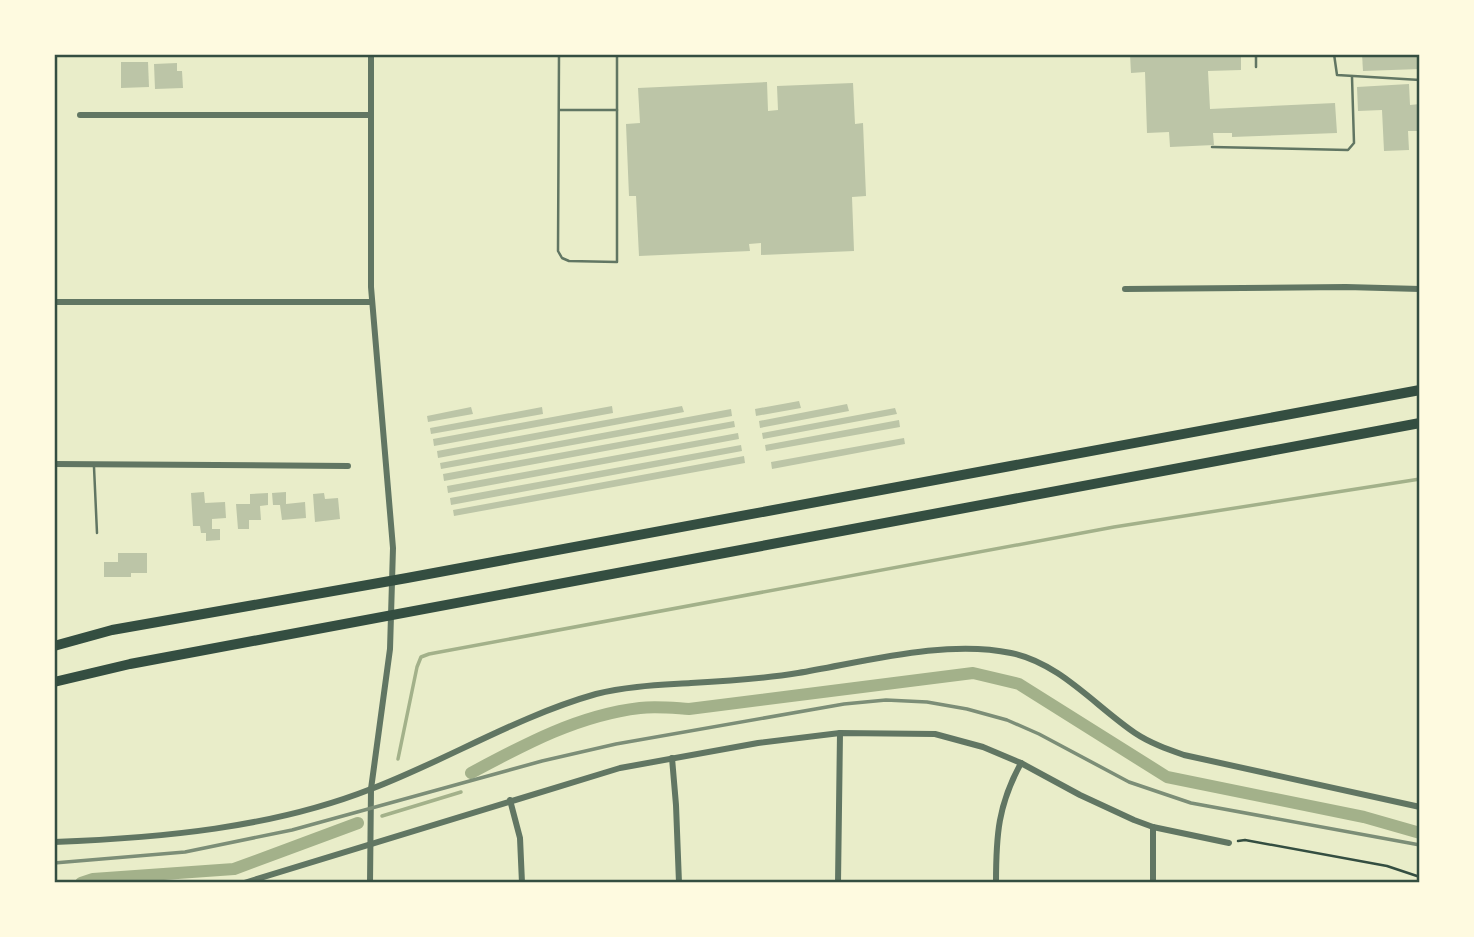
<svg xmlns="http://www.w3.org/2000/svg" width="1474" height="937" viewBox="0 0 1474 937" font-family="'IBM Plex Sans',sans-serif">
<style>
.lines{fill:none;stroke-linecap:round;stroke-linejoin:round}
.stream{stroke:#a3b18a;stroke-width:3.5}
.canal{stroke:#a3b18a;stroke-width:12}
.building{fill:#bcc5a7}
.path{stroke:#344e41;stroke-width:2.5}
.service{stroke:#617663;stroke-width:2.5}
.minor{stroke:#617663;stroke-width:6}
.motorway{stroke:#344e41;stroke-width:10}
.rail{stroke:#7c8e77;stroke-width:3.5}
.neatline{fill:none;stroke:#344e41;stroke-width:2.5}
</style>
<rect width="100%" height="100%" fill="#e9edc9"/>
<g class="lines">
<g class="stream">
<polyline points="398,759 417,667 421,657 429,654 1114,527 1420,479"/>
<polyline points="382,816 461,792"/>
</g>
<g class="canal">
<path d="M471,773C525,744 579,715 640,708C656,706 673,708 689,709L973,673L1019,684L1167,777L1364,817L1420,833"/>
<polyline points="81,883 93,879 234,869 358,823"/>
</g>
</g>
<g class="building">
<polygon points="1130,54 1241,54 1241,70 1208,71 1210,109 1335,103 1337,133 1232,137 1232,133 1213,133 1214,145 1170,147 1169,132 1147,133 1145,72 1131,73"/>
<polygon points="1362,54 1420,54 1420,69 1363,71"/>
<polygon points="121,62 148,62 149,87 121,88"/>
<polygon points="177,63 177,71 182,71 183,88 155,89 154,64"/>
<polygon points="767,82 768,111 778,110 777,86 853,83 855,124 863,123 866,196 852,197 854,251 761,255 761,243 749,244 750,251 639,256 636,196 629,196 626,124 640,123 638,88"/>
<polygon points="1409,84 1410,105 1420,104 1420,131 1408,131 1409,150 1384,151 1382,110 1358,111 1357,87"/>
<polygon points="799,401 801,408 756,416 755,409"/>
<polygon points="847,404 849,411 760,428 759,421"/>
<polygon points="612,406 613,413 434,446 433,439"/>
<polygon points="682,406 684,412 438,458 437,451"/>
<polygon points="471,407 473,414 428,422 427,416"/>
<polygon points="542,407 543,414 431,434 430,428"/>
<polygon points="895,408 897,414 763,439 762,433"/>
<polygon points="731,409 732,416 441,469 440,463"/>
<polygon points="899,420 900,427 766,451 765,445"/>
<polygon points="734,421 735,427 444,481 443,474"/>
<polygon points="738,433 739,439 448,493 447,486"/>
<polygon points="904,438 905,444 772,469 771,462"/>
<polygon points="741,445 742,451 451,505 450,498"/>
<polygon points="744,456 745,463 454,516 453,510"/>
<polygon points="204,492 205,503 225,502 226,518 212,519 212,529 220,529 220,540 206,541 206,533 201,533 200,526 193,526 191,493"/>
<polygon points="286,492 286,504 305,502 306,518 282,520 280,505 273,505 272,493"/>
<polygon points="268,493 268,505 260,506 261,520 249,520 249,529 238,529 236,504 250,504 250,494"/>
<polygon points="324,493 325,499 338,498 340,519 315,522 313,494"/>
<polygon points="118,553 147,553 147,573 131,573 131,577 104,577 104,562 118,562"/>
</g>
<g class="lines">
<polyline class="path" points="1238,841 1245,840 1387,866 1420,877"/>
<g class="service">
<polyline points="559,54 558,251 562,258 569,261 617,262 617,54"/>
<polyline points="1256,54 1256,67"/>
<polyline points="1334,54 1337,75 1420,80"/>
<polyline points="560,110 617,110"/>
<polyline points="1212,147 1348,150 1354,143 1352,77"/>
<polyline points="94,467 97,533"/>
</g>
<g class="minor">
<polyline points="80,115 371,115"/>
<polyline points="1125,289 1346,287 1420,289"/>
<polyline points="54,302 372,302"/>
<polyline points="54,464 348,466"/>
<polyline points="672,758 676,805 679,883"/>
<polyline points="510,800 520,838 522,883"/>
<polyline points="1153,827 1153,883"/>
<path d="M54,842C160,838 272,828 371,789C447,760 518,716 596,694C627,686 660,685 691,683C727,681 762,679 798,673C864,662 946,639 1011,653C1060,663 1095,706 1135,733C1150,743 1167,749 1184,755L1420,807"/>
<polyline points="244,883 620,768 758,743 840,733 935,734 983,747 1021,763 1080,795 1134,820 1153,827 1229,843"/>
<polyline points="370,883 371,789 390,649 393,548 371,287 371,54"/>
<polyline points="838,883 840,733"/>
<path d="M996,883C996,835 998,805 1021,763"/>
</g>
<g class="motorway">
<polyline points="54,646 112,630 407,578 1420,390"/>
<polyline points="54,682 130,664 1420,423"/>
</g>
<polyline class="rail" points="54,863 185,852 292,830 542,761 616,744 844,704 886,700 927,702 967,709 1007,720 1039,734 1129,782 1191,803 1420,845"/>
</g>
<rect width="1474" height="937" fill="none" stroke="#fefae0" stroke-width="112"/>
<rect x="56" y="56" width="1362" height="825" class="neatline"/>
</svg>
